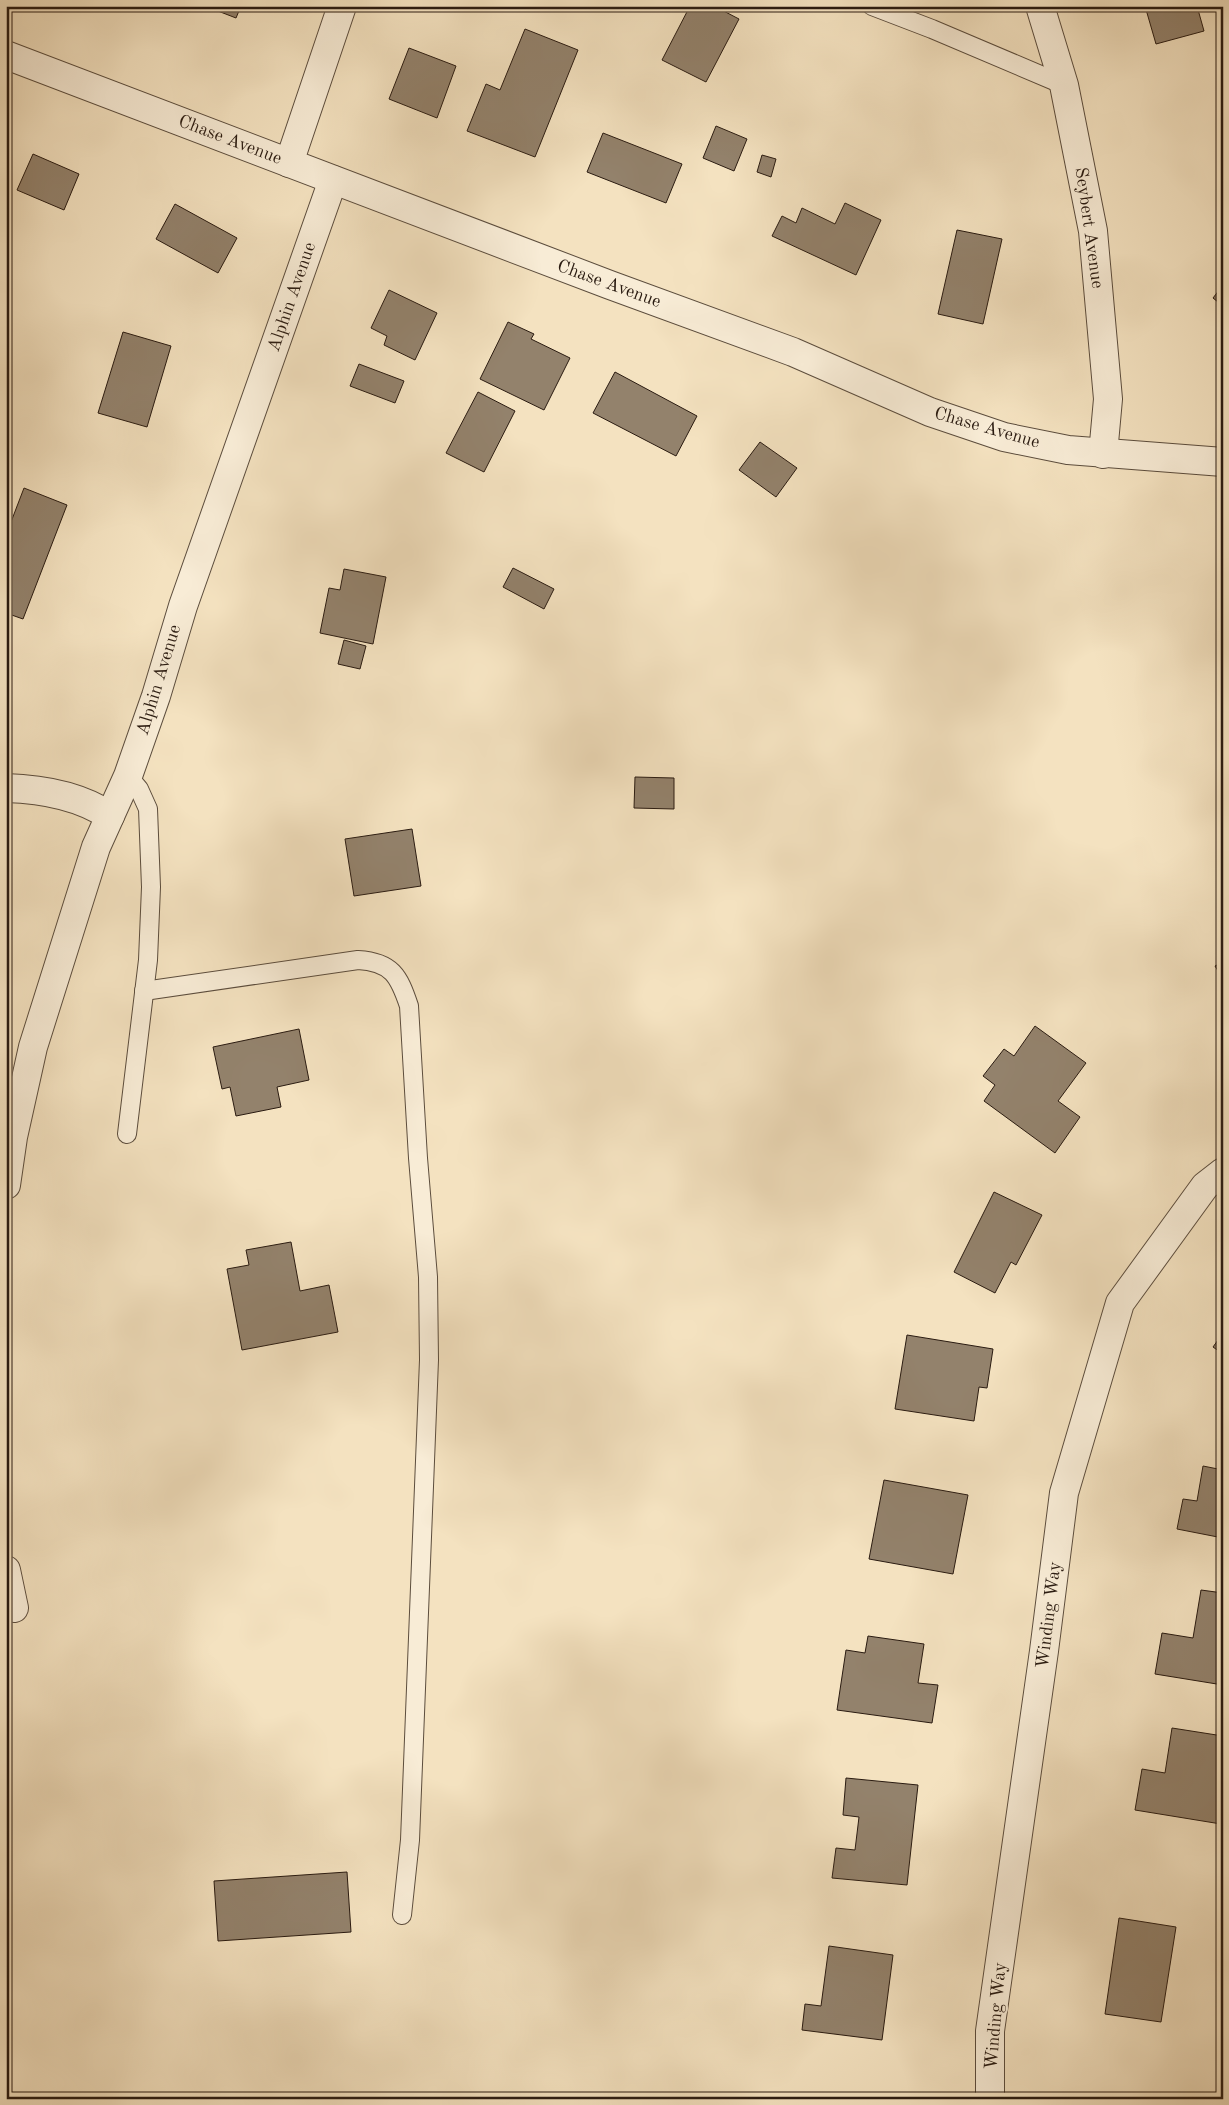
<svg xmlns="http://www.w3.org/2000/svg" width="1229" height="2105" viewBox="0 0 1229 2105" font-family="'Old Standard TT',serif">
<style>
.building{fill:#93826c;stroke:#2a1b11}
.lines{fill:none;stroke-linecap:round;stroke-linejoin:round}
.service-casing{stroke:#5c4d3d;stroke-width:20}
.minor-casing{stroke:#5c4d3d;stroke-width:30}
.service{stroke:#f8ecd6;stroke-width:18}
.minor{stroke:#f8ecd6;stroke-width:28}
.labels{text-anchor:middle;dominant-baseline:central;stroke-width:4;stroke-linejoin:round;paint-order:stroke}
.street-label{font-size:18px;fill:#2a1b11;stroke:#f8ecd6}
</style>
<rect width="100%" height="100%" fill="#f4e2c0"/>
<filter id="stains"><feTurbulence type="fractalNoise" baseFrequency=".004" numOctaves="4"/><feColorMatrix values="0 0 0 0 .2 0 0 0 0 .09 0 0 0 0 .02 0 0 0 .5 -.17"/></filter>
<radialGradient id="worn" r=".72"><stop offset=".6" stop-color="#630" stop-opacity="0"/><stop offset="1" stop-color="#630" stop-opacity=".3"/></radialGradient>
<g class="building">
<polygon points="205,6 241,6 236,18"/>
<polygon points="690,6 714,6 739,19 706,82 662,60"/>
<polygon points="1145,6 1197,6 1204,31 1156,44"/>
<polygon points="525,29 578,50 535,157 467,131 486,84 500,90"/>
<polygon points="409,48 456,66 437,118 389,99"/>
<polygon points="716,126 747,139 734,171 703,158"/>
<polygon points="603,133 682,164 666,203 587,172"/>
<polygon points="33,154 79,174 64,210 17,190"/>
<polygon points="762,155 776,159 771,177 757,172"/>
<polygon points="845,203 881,220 856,275 772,236 782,216 796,223 802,208 835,224"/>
<polygon points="175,204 237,238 218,273 156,239"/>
<polygon points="957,230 1002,239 983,324 938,314"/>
<polygon points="1223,285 1223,306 1213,298"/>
<polygon points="389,290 437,313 415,360 384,345 387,336 371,328"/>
<polygon points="508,322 534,334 531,339 570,358 544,410 480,379"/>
<polygon points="123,332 171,346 147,427 98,413"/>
<polygon points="359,364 404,381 395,403 350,386"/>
<polygon points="615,372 697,416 676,456 593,413"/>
<polygon points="478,392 515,411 484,472 446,453"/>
<polygon points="760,442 797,468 776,497 739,470"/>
<polygon points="24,488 67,505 23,619 6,613 6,535"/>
<polygon points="513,568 554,589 544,609 503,587"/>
<polygon points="344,569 386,577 373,644 320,633 329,588 340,590"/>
<polygon points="344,640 366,646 360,669 338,664"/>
<polygon points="635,777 674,778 674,809 634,808"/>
<polygon points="412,829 421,886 354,896 345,839"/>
<polygon points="1223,962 1223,979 1215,966"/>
<polygon points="1035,1026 1086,1063 1058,1101 1080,1117 1055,1153 984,1101 995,1085 983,1076 1004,1049 1014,1056"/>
<polygon points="299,1029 309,1080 277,1087 281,1107 236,1116 230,1087 222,1089 213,1047"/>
<polygon points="994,1192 1042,1215 1016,1265 1011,1262 995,1293 954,1272"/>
<polygon points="291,1242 300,1291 329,1285 338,1332 242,1350 227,1269 249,1265 246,1250"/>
<polygon points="1223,1333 1223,1354 1213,1347"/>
<polygon points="907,1335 993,1349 987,1388 979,1387 974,1421 895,1409"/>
<polygon points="1203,1466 1223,1470 1223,1538 1177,1529 1183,1499 1197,1501"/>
<polygon points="884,1480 968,1495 953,1574 869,1559"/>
<polygon points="1201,1590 1223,1593 1223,1685 1155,1674 1162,1633 1193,1638"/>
<polygon points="868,1636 924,1644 918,1683 938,1685 932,1723 837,1710 846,1650 865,1653"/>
<polygon points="1172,1728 1223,1736 1223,1811 1221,1824 1135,1810 1142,1769 1165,1773"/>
<polygon points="846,1778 918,1785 907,1885 832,1878 836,1848 855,1850 859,1817 843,1815"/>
<polygon points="347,1872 351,1932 218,1941 214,1881"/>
<polygon points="1119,1918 1176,1927 1161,2022 1105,2014"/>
<polygon points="829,1946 893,1955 882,2040 802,2030 805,2004 821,2006"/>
</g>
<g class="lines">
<defs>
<g id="service">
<polyline points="872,6 932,29 1064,85"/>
<path d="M144,991L358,960C392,962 399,976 409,1006L418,1158L428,1277L429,1360L410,1840L402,1915"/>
<polyline points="127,1134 148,960 151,887 148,809 139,789 128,776"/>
</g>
<g id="minor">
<polyline points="1040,6 1064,85 1093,231 1108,399 1103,454"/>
<polyline points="6,55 610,285 793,352 930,412 1004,437 1068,450 1223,462"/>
<polyline points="289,163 342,6"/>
<path d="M6,788C41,789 80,796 110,816"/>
<polyline points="6,1185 13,1137 33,1047 96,847 128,776 156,696 183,606 333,180"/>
<polyline points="6,1570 14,1608"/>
<polyline points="990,2099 990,2031 1044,1651 1064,1493 1120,1303 1205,1186 1223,1172"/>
</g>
</defs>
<use href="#service" class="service-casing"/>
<use href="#minor" class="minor-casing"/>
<use href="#service" class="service"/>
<use href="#minor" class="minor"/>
</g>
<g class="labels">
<g class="street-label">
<text transform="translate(230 140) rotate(21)">Chase Avenue</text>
<text transform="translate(1089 228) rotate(82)">Seybert Avenue</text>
<text transform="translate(609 284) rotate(20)">Chase Avenue</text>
<text transform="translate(292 297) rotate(-71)">Alphin Avenue</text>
<text transform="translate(987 428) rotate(16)">Chase Avenue</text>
<text transform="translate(159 680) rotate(-73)">Alphin Avenue</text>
<text transform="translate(1049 1615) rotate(-83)">Winding Way</text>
<text transform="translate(996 2016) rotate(-85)">Winding Way</text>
</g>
</g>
<rect width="1229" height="2105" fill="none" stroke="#f4e2c0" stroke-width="25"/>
<rect x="8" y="8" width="1214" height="2090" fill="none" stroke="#2a1b11" stroke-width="2.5"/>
<rect x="12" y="12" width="1204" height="2080" fill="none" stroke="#2a1b11"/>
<rect width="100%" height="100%" filter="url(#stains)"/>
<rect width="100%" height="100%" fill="url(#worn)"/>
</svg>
